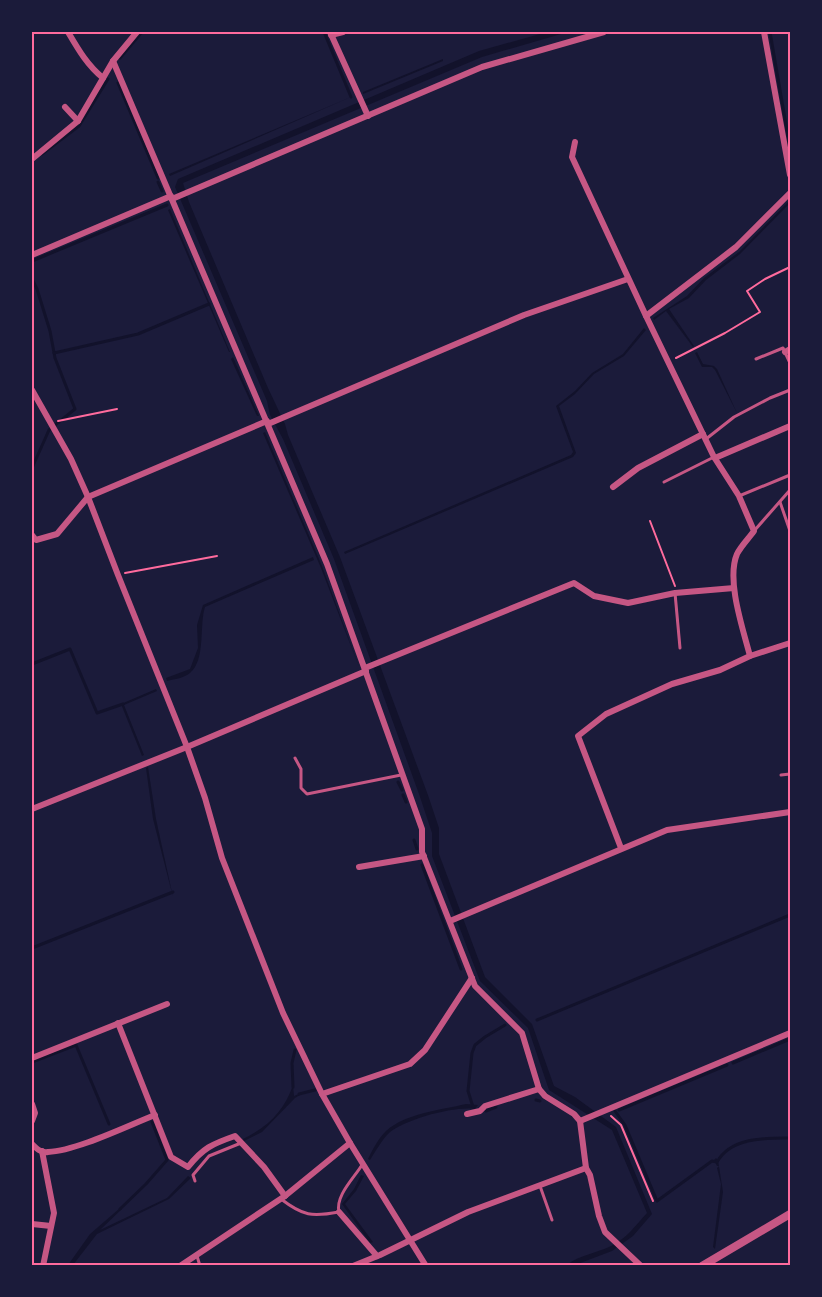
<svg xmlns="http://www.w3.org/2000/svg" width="822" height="1297" viewBox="0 0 822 1297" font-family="'Fira Sans Condensed',sans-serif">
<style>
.water{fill:#12122b}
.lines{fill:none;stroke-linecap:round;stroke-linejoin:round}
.stream{stroke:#12122b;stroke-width:3}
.path{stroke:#ff6b9d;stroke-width:2}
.service{stroke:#c65784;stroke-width:3}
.minor{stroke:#c65784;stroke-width:6}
.tertiary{stroke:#c65784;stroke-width:8}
.neatline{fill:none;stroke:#ff6b9d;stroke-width:2}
</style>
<rect width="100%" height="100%" fill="#1b1b3a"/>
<g class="water">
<path d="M547,32H568L482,57L183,183L189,202L268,388L285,424L288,435L340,557L429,798L439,828V854L485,977L532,1024L554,1086L575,1097L616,1127L652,1214L633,1236L612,1251L575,1265H567C579,1255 597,1253 611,1246C626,1239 636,1225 647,1213L612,1130L549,1090L528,1028L480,981L432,856V833L419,794L334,559L283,439L270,415L267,401L175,187L178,179L479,51Z"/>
<polygon points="443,59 443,61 363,94 363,92"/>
<polygon points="351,97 170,176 169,174"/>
<polygon points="789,201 790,203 740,254 706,280 689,298 669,309 694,346 693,347 666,311 654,320 653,318 687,296 704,278 739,252"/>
<polygon points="170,209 230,352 229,352 168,210"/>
<polygon points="644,328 646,330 624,356 594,374 575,394 559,406 576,453 573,457 345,554 344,552 571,455 573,452 556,406 575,391 592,373 623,354"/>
<polygon points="697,352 703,364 714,366 717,369 737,413 715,370 712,367 702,367 695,353"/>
<polygon points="233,357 259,416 257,416 231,359"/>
<polygon points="265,432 322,566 359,667 321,568 263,433"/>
<path d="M313,557L314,560L205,607C199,625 206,660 190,673C184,678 175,679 167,681L166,678L190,669L198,648L197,625L203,605Z"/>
<polygon points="156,689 157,691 124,705 144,755 142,756 121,704"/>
<polygon points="148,767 156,819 173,897 153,819 146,768"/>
<path d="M293,1085L294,1096L301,1093L300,1095L295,1098L262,1132L244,1141L243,1139C269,1126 284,1111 293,1085Z"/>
<path d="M466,1104L478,1105L475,1109C454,1106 406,1119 389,1133C381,1141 376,1151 370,1160L368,1159C373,1149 378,1139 386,1131C406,1113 441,1110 466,1104Z"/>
<polygon points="716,1158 718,1160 723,1192 715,1249 713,1247 721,1184 717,1168 719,1166 717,1166 714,1160"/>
<polygon points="361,1175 364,1176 356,1191 345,1204 373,1242 370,1243 342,1204 354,1189"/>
<polygon points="188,1176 191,1178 169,1199 97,1234 73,1265 68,1265 90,1234 120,1208 122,1207 122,1209 100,1230 167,1198"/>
</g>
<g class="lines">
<g class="stream">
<polyline points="324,32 351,97"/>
<polyline points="770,32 790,148"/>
<polyline points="120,58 142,32"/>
<polyline points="118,83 158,178"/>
<polyline points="42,154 79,126 108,79"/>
<polyline points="158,182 162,191"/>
<polyline points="32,261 167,205"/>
<polyline points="32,279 37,289 50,331 55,358 75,409 49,430 32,468"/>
<polyline points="54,353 138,334 209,304"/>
<polyline points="32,664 70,649 97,713 123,704"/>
<polyline points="398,782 402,790"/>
<polyline points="403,795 406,802"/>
<polyline points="414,840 417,849"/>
<polyline points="422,865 461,969"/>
<polyline points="32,948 173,892"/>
<polyline points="537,1020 790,915"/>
<polyline points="32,1062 76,1045 109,1124"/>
<polyline points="733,1063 790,1039"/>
<polyline points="293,1087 292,1063 295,1050"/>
<polyline points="299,1094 315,1090"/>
<polyline points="536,1100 540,1101"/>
<polyline points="473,1107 468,1091 472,1053 475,1045 485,1037 505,1025"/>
<polyline points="619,1110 727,1065"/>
<polyline points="486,1111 496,1107"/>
<path d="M615,1111L625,1125L657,1201L712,1161L717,1162C731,1137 765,1138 790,1138"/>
<polyline points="120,1209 146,1184 167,1160 152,1122"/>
</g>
<g class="path">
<polyline points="676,358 725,333 760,312 747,291 765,279 790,267"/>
<polyline points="58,421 117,409"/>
<polyline points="650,521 675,586"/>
<polyline points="125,573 217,556"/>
<polyline points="611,1116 621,1125 653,1201"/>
</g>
<g class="service">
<polyline points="756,359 783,348 790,363"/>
<polyline points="706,439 734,417 770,398 790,390"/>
<polyline points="664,482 714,457"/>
<polyline points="739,496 790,475"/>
<polyline points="780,502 790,531"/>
<polyline points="754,531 790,490"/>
<polyline points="675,593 680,648"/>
<polyline points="295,758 301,769 301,788 307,794 401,775"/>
<polyline points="781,775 790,774"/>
<polyline points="195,1181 193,1175 209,1156 241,1143"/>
<polyline points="540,1186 552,1220"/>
<path d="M281,1199C303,1216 312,1217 339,1212C335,1196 354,1178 362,1165"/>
<polyline points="197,1256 200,1266"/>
</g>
<g class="minor">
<path d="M68,32C78,49 87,65 103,78"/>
<polyline points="330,32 368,116"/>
<polyline points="764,32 790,175"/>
<polyline points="331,35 343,32"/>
<polyline points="113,61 327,564 422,829 422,852 475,986 522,1033 539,1089 545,1096 574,1114 580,1121 586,1168 590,1175 599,1216 605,1232 641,1266"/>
<polyline points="65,107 78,121"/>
<path d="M575,142L572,157L646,316L714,457L739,496L754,531C749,538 741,546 737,554C726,580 743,629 750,656"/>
<polyline points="32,159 78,121 113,61 137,32"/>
<polyline points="172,199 482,67 604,32"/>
<polyline points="32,255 171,196"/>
<polyline points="646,316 736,247 790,193"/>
<polyline points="785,352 790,349"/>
<polyline points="32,390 71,459 88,497 118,575 187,747 205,798 222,858 283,1013 322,1094 350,1143 426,1266"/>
<polyline points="268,424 524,315 628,279"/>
<polyline points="715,458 790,426"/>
<polyline points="613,487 638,468 703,434"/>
<polyline points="32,535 36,540 57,534 88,497 267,421"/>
<polyline points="365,668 574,583 594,596 628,603 675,593 734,588"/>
<polyline points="32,809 187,747 366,671"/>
<polyline points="621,848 578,736 606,714 672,684 720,670 750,656 790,643"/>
<polyline points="359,867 424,856"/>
<polyline points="450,921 667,830 790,812"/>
<path d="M118,1023L171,1157L188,1167C203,1148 212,1144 235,1136L264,1167L285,1196"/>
<polyline points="32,1058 167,1004"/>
<polyline points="322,1094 410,1064 425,1050 472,978"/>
<polyline points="32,1104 35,1113 32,1121"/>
<polyline points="467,1114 480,1111 485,1106 539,1089"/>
<polyline points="580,1121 790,1033"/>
<path d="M32,1144C37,1149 41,1153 48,1152C76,1151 127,1126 155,1115"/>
<polyline points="42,1151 54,1213 43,1266"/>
<polyline points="339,1212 377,1256"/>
<polyline points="32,1224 51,1226"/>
<polyline points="180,1266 285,1196 350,1143"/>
<polyline points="353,1266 380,1255 468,1212 586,1168"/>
</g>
<polyline class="tertiary" points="702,1266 790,1214"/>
</g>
<rect width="822" height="1297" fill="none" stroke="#1b1b3a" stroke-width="66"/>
<rect x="33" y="33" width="756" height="1231" class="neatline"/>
</svg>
